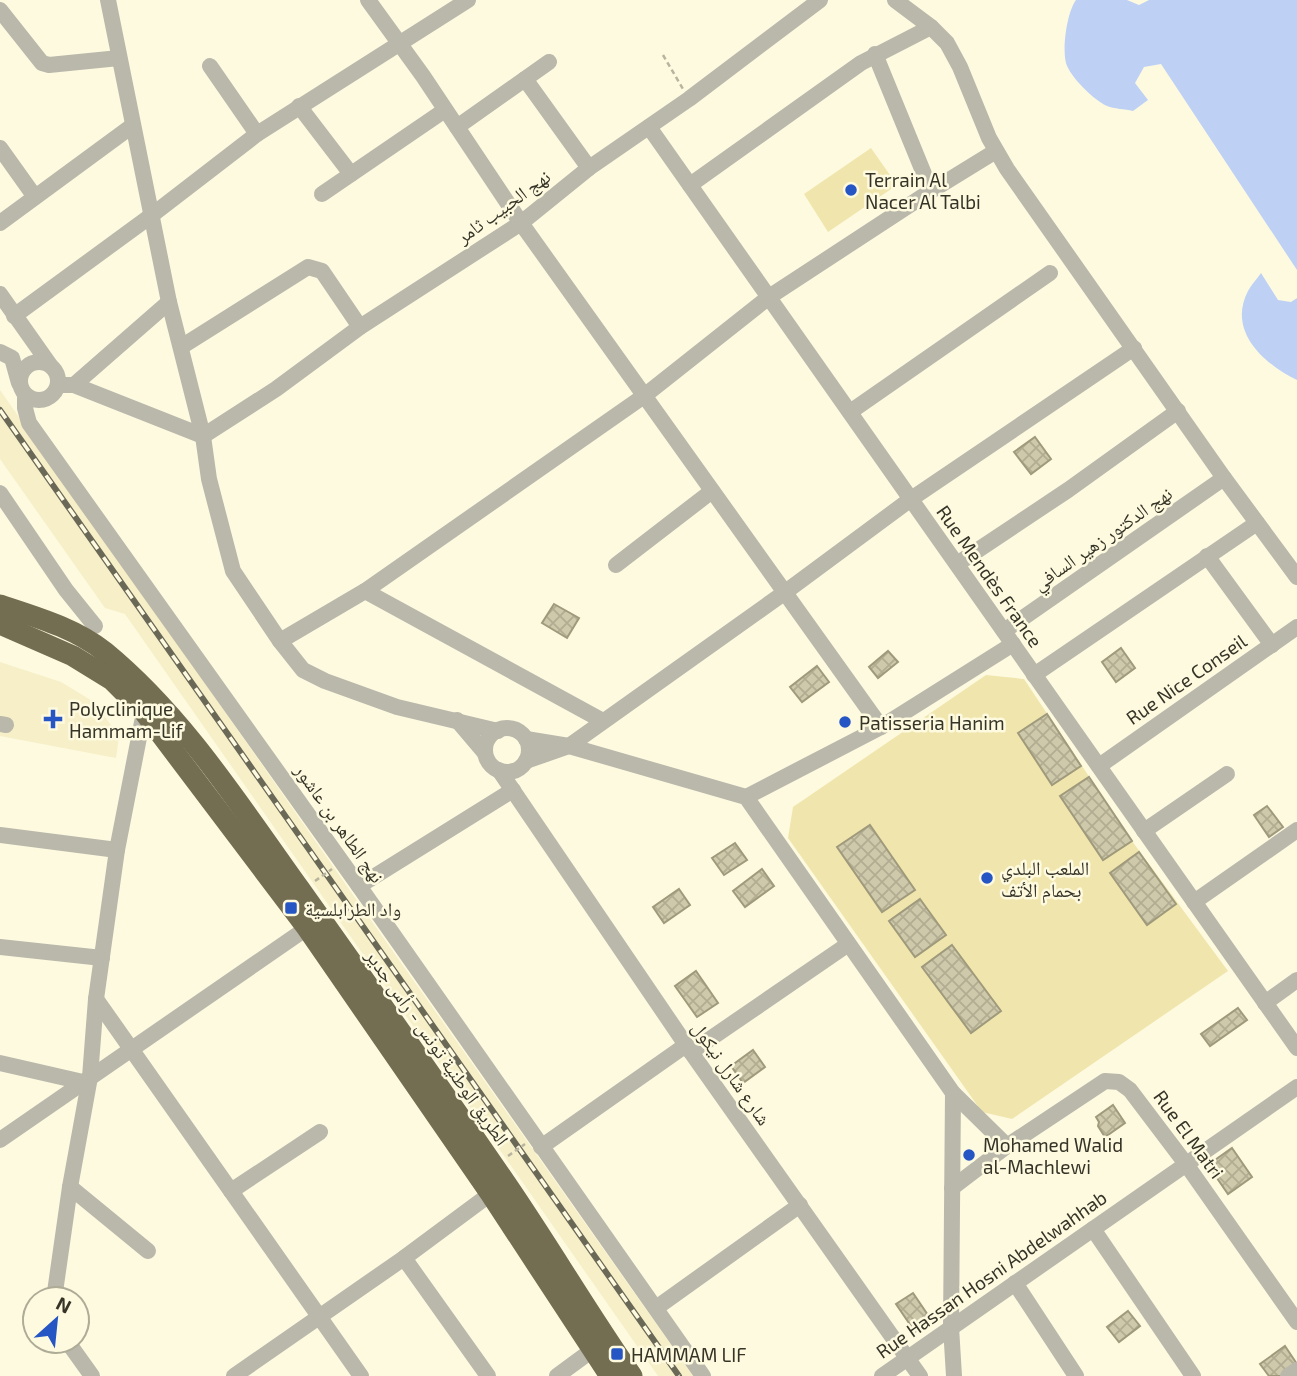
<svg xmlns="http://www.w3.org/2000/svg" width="1297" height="1376" viewBox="0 0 1297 1376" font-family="'Exo 2','Noto Naskh Arabic',sans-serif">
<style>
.built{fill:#f6efc7}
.pitch{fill:#f0e6ad}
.water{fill:#bed1f5}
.building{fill:url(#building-cross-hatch);stroke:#9f9a7c;stroke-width:2}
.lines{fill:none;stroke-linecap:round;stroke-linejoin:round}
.path{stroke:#b8b49f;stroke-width:2.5;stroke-dasharray:5 3.5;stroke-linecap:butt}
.minor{stroke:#bab8ab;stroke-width:16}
.highway{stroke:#736e52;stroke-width:21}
.rail-casing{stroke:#6a6857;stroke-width:6}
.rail{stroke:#fefae0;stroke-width:3.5;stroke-dasharray:10;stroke-linecap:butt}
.path-bridge{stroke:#b8b49f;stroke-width:2.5;stroke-dasharray:5 3.5;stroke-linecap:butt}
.poi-dot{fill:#2656c4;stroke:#fefae0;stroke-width:2.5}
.labels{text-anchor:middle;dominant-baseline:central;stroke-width:5;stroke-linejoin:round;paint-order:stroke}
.poi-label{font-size:19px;fill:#363427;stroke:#fefae0;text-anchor:start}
.street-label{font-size:19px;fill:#363427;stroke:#fefae0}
</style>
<defs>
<pattern id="building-cross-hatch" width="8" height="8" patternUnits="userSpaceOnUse" patternTransform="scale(1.75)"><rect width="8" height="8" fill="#cec9aa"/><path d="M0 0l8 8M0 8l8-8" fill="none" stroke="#b2ad92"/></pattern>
</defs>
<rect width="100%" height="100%" fill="#fefae0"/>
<g class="built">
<polygon points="0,390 351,892 693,1376 658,1376 125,614 105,608 0,459"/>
<polygon points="0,662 61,682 94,702 119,736 116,758 0,736"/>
</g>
<g class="pitch">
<polygon points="871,148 897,185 828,232 804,194"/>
<polygon points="986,675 1024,679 1132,841 1228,971 1012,1119 982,1112 788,838 793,807"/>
</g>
<g class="water">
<path d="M1076,0H1127L1139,5L1149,0H1297V270L1161,64L1144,67L1135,83L1148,100L1133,111C1125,109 1114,109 1107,106C1094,100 1070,77 1066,63C1062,48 1067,12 1076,0Z"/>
<path d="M1261,273L1278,300L1291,302L1297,298V380C1264,364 1227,331 1248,291C1251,285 1257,279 1261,273Z"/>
</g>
<g class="building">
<polygon points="1035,437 1051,459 1031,474 1014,452"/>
<polygon points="554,604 579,618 567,638 542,623"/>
<polygon points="1121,648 1135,668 1116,682 1102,662"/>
<polygon points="888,651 898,662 878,678 869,667"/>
<polygon points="817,666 829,682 802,702 790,687"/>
<polygon points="1047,714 1081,766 1052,785 1018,733"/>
<polygon points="1089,777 1132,841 1103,860 1060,796"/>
<polygon points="1267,806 1283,827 1269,837 1254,815"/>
<polygon points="870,825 915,890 882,912 837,847"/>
<polygon points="735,843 747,860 724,875 712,858"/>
<polygon points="1139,852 1176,904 1147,925 1110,873"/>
<polygon points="762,869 774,886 745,907 733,891"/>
<polygon points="679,889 690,905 664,923 653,907"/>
<polygon points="920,899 946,935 915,957 889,921"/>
<polygon points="952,945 1001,1011 971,1033 922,967"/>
<polygon points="696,971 718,1003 697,1017 675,986"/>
<polygon points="1238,1008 1247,1020 1210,1046 1201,1034"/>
<polygon points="753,1050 765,1067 743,1083 731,1066"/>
<polygon points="1113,1105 1125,1123 1105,1137 1098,1126 1099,1122 1096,1117"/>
<polygon points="1232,1148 1252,1177 1228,1194 1208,1165"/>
<polygon points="913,1293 932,1321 915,1332 896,1304"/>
<polygon points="1128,1311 1140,1326 1119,1342 1107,1327"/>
<polygon points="1285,1346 1297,1364 1281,1376 1269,1376 1260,1364"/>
</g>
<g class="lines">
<polyline class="path" points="663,55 683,89"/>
<g class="minor">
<polyline points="108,0 169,302 203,436 209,479 233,571 280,641 303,670 325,681 397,707 498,731"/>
<polyline points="368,0 423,76 521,223 881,727"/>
<polyline points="895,0 931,27 947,43 960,67 989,138 1007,169 1224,478 1297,577"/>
<polyline points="0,10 42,63 49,65 119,58"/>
<polyline points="875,54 931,191"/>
<polyline points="210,66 257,134"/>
<polyline points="525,79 589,168"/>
<polyline points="299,106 351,174"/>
<polyline points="457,127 549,62"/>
<polyline points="649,127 1297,1048"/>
<polyline points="0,148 35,197"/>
<polyline points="690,185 861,63 931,27"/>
<polyline points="322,194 445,110"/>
<polyline points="0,223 132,126"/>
<polyline points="0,294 50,365"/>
<polyline points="14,316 152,215 257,134 468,0"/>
<polyline points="181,347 308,267 322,271 360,327"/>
<polyline points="0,352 12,358 19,383"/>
<circle cx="39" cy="381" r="19"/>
<polyline points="59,385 74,385 203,436 276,389 360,327 521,223 589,168 689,99 820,0"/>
<polyline points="74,385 169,302"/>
<polyline points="29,397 25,398 25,408 29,423 359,886 703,1376"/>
<polyline points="850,412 1050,273"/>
<polyline points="0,493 66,590 95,626"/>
<polyline points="1207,556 1272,645"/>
<polyline points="957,564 1068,490 1178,411"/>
<polyline points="616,565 712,491"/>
<polyline points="365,591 603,721"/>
<polyline points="1004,631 1224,478"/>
<polyline points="280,641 365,591 644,396 769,297 931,191 996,151"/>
<polyline points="1034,675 1257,523"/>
<polyline points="457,720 485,753"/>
<polyline points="0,724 6,725"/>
<circle cx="507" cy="750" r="22"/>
<polyline points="526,739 569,746 746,797 953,1093 1007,1146"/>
<polyline points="526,761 569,746 784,593 911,499 1134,348"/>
<polyline points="1099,766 1297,627"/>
<polyline points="499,770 686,1045 920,1376"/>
<polyline points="746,797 881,727 1013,644"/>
<polyline points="1144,831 1227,774"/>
<polyline points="0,835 117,850"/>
<polyline points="359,886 513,790"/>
<polyline points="1194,902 1297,830"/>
<polyline points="0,947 102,958"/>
<polyline points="96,999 361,1376"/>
<polyline points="1265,1003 1297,980"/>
<polyline points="691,1052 847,945"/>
<polyline points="0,1063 83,1082"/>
<polyline points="953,1093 951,1327 954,1376"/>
<polyline points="0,1140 307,928"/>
<polyline points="541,1147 686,1045"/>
<polyline points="70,1187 148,1251"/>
<polyline points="952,1188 1007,1146 1105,1081 1119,1082 1130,1090 1186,1164 1297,1322"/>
<polyline points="231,1191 320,1132"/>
<polyline points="1093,1229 1193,1376"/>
<polyline points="404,1258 488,1376"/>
<polyline points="1015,1283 1076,1376"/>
<polyline points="54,1299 70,1187 90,1077 96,999 117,850 144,712"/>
<polyline points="656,1308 800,1205"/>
<polyline points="67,1341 92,1376"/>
<polyline points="234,1376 404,1258 497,1189"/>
<polyline points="557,1376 591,1351"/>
<polyline points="882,1376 1297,1087"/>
<polyline points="1288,1376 1297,1370"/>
</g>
<g class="highway">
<path d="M0,605C36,617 75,628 105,652C184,717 240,806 299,888C368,985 437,1083 505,1182C549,1246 588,1313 632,1376"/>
<polyline points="0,624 73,656 112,680 144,712 307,928 490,1193 610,1376"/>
</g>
<defs>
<polyline id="rail" points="0,410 679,1376"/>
</defs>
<use href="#rail" class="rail-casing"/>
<use href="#rail" class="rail"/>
<g class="path-bridge">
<polyline points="315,881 332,869"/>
<polyline points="508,1156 525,1144"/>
</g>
</g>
<g class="poi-dot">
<circle cx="851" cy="190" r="7"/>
<path d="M49.5 708.5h7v7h7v7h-7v7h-7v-7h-7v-7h7z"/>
<circle cx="845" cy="722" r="7"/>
<circle cx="987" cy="878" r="7"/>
<rect x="284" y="901" width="14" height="14" rx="3.5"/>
<circle cx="969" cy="1155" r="7"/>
<rect x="610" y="1347" width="14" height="14" rx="3.5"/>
</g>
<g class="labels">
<g class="poi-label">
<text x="865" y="179">Terrain Al<tspan x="865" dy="22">Nacer Al Talbi</tspan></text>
<text x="69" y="708">Polyclinique<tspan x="69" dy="22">Hammam-Lif</tspan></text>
<text x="859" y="722">Patisseria Hanim</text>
<text x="1001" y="867">الملعب البلدي<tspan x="1001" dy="22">بحمام الأتف</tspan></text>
<text x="305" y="908">واد الطرابلسية</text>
<text x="983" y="1144">Mohamed Walid<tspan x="983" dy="22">al-Machlewi</tspan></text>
<text x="631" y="1354">HAMMAM LIF</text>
</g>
<g class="street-label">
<text transform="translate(503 206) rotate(-36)">نهج الحبيب ثامر</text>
<text transform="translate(1102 538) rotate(-35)">نهج الدكتور زهير السافي</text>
<text transform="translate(990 576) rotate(55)">Rue Mendès France</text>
<text transform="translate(1186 679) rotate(-35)">Rue Nice Conseil</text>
<text transform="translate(340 823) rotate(55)">نهج الطاهر بن عاشور</text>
<text transform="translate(438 1047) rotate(55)">الطريق الوطنية تونس - رأس جدير</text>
<text transform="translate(732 1073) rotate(55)">شارع شارل نيكول</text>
<text transform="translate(1189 1134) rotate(54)">Rue El Matri</text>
<text transform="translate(991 1274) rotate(-35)">Rue Hassan Hosni Abdelwahhab</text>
</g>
</g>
<g transform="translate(56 1320) rotate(27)"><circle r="33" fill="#fefae0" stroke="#aeab96" stroke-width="2"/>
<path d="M0-5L12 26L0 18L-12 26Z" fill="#2656c4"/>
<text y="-10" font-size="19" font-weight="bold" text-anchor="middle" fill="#363427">N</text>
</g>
</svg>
